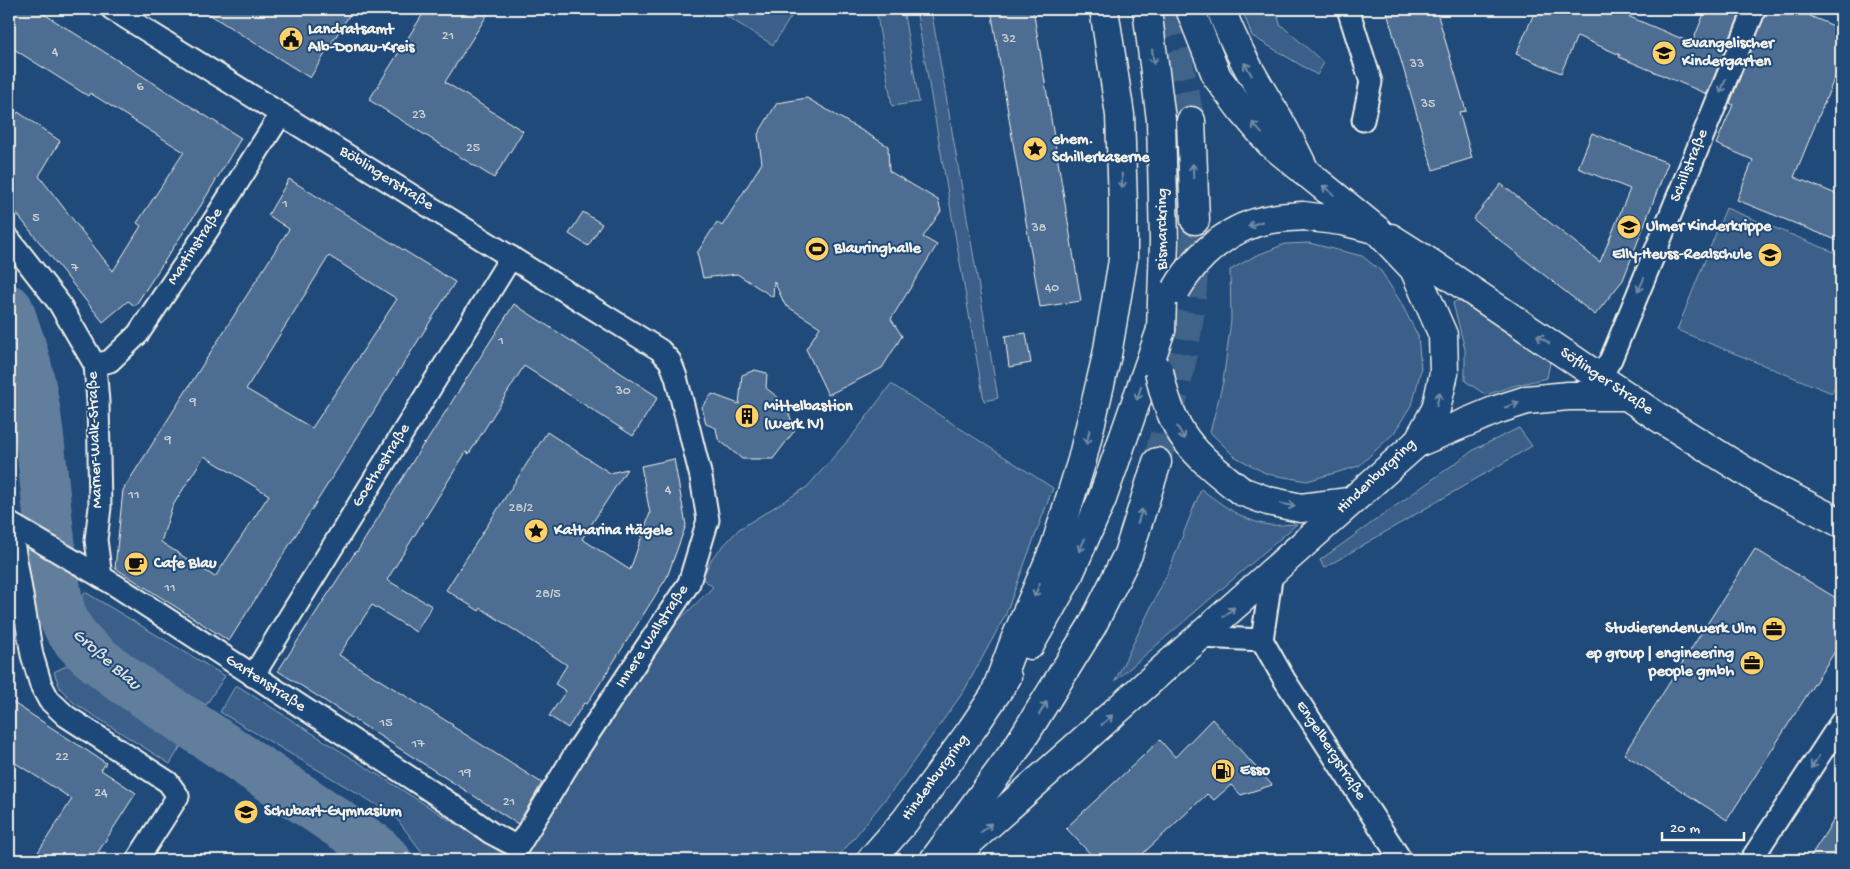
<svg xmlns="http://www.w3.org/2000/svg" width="1850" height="869" viewBox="0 0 1850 869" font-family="'Gochi Hand',sans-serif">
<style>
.green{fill:#3a5f88;stroke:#97a8b8}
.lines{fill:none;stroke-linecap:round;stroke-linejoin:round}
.river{stroke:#627e9d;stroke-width:49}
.building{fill:#4d6e92;stroke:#f4f1e8;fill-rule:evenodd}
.highway-tunnel{stroke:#3f638a;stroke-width:28;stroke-dasharray:28 14;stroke-linecap:butt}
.street-casing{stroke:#f4f1e8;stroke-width:25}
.secondary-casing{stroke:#f4f1e8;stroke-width:31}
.primary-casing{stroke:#f4f1e8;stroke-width:31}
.highway-casing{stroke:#f4f1e8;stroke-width:31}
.street{stroke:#1f4a7a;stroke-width:21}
.secondary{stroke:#1f4a7a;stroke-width:28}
.primary{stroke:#1f4a7a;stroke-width:28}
.highway{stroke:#1f4a7a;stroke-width:28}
.primary-bridge-casing{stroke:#f4f1e8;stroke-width:31;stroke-linecap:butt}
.primary-bridge{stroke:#1f4a7a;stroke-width:28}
.oneway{stroke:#748da6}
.labels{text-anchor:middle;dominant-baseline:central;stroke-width:4;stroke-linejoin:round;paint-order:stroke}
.number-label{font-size:14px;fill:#cad0d2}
.poi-label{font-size:16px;font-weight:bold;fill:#f4f1e8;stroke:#1f4a7a;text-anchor:start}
.street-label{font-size:16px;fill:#f4f1e8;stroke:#1f4a7a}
.water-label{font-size:18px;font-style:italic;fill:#dee0dd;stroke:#1f4a7a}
</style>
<rect width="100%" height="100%" fill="#1f4a7a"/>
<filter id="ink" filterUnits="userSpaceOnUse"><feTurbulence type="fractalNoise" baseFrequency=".02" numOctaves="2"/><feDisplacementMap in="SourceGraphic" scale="10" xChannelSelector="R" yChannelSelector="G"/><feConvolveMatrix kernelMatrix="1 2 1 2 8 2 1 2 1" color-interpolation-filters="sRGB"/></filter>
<g filter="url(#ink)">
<g class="green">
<polygon points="715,9 796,9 773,45"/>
<polygon points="876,9 903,9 919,102 892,106"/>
<polygon points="916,9 931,9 998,398 984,401"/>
<polygon points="1242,9 1276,9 1280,24 1324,63 1317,75 1252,36"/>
<polygon points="1726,208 1841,255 1841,369 1832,393 1677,330"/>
<polygon points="1309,243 1362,256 1381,271 1400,301 1418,336 1421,369 1413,402 1394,433 1359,466 1307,481 1267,474 1234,456 1210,432 1223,382 1231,320 1230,270 1255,256 1285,244"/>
<polygon points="1458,300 1551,358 1547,378 1513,386 1486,395 1465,381 1465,349 1453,303"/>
<polygon points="891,384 1053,488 1005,616 964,691 896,786 836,860 520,860 669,630 713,587 702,578 712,558 739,529 807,487 853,435"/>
<polygon points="1519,428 1532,446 1324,568 1320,560 1475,449"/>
<path d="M1201,489C1221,504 1244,522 1270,525C1278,526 1289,524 1297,524L1115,681L1169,570Z"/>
<polygon points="85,592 225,676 206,705 140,666 93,629 78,608"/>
<polygon points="68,665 184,741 170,764 74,703 60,688 54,672"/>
<polygon points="236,685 508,857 506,860 428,860 394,815 220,712"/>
</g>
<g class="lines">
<path class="river" d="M9,309C13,319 16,331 20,341C42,409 42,481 52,551C56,579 55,612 73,635C86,653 107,666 124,680L374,847L387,860"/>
</g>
<g class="building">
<polygon points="9,9 36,9 241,138 200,207 135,306 128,301 103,322 9,204 9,110 16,115 18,112 60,141 39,176 113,271 141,226 137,223 184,152 90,93 88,96 9,46"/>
<polygon points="201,9 353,9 310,78"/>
<polygon points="426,9 491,9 445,82 523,131 494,178 369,100"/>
<polygon points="991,9 1033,9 1081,301 1040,307"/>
<polygon points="1386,9 1436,9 1466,111 1459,112 1472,158 1433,170"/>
<polygon points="1536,9 1611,9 1692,43 1706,9 1742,9 1707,94 1619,57 1620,55 1577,36 1561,73 1516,54"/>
<polygon points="1767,9 1813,9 1810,16 1841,29 1841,62 1794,177 1841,196 1841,242 1737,200 1753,160 1716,144 1733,105 1730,103"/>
<polygon points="807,98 888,146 889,171 938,200 941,211 923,237 937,245 891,319 902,336 882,368 828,395 806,349 820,327 785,305 774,281 773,297 737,274 703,278 697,253 717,222 722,226 762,163 758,134 777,103"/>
<polygon points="1592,133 1668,163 1623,280 1595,315 1473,219 1501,184 1600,262 1630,189 1578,168"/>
<path d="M289,179L455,282L229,641L115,568L123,490L289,229L268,215ZM329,256L397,299L312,428L246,389ZM204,456L269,495L215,577L161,542L172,507Z"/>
<polygon points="583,212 602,224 588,246 569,234"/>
<polygon points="514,304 658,397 633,436 524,366 469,454 466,452 387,580 432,606 416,632 372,605 339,655 453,725 452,726 542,783 518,824 278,671 356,551 357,552 424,443 425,444"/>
<polygon points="1026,333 1031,363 1009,367 1005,336"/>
<polygon points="755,370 767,373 766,388 785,403 795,430 773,459 742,459 718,439 716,428 706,424 702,407 712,394 739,404 742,375"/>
<polygon points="547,432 610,473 627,469 582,539 630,570 650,513 641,466 674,459 686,525 667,577 587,704 584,703 568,728 549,716 566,691 555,684 567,665 481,608 479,611 446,590"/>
<polygon points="1755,549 1841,601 1841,642 1727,820 1624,754"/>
<polygon points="9,700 106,763 101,770 136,793 93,860 33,860 72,799 9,759"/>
<polygon points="1212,719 1272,785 1241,795 1231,785 1214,800 1207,794 1136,860 1096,860 1066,828 1160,740 1175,757"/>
<polygon points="1841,809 1841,860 1808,860"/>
</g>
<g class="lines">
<g class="highway-tunnel">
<polyline points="1168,9 1191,121"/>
<path d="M1157,462C1171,408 1187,353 1192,297C1195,272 1194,245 1195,220"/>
</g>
<defs>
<g id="street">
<polyline points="1348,9 1371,82 1363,120"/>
<polyline points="9,239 59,303 95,365 98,402 100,507 96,540 101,577"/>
<polyline points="95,365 110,361 138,334 211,225 281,114"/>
<polyline points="1600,377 1611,359 1755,9"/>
<polyline points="9,523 115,585 446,801 491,833 518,847 575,754 689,583 708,520 701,477 676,377 670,361 660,350 112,9"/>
<polyline points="10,524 32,655 41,685 49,700 66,716 168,782 178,796 137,860"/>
<polyline points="1272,572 1262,640 1284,679 1401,860"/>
<polyline points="1201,637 1262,640"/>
<polyline points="253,676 511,257"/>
<polyline points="1751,860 1841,722"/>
</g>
<g id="secondary">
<polyline points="1391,238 1429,262 1658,417 1764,483 1841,523"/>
<polyline points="1417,443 1496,410 1527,400 1568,396 1627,396"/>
</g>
<g id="primary">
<polyline points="1147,9 1161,120 1164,242 1161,330"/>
<polyline points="1190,9 1217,77 1241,109 1270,143 1377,230 1414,269 1443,335 1444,373 1436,409 1417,443 1272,572"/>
<polyline points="1303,216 1342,221 1370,228"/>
<polyline points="1241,491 1268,501 1301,508 1349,502"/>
</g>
<g id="highway">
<path d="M1221,9C1235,48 1256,82 1278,118C1288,136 1297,154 1306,173"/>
<polyline points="1191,121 1195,220"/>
<polyline points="1030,645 1067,579 1102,499 1161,330"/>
<polyline points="996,691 1015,640 1055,547 1082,460 1107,355 1123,260 1123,204 1120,115 1104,9"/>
<polyline points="871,860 905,821 972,729 1007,677"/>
<polyline points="934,860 1016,749 1092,626 1128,554 1157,462"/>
<polyline points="949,860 1272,572"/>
</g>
</defs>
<use href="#street" class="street-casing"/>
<use href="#secondary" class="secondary-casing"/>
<use href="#primary" class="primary-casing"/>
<use href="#highway" class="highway-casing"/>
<use href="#street" class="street"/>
<use href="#secondary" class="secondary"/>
<use href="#primary" class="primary"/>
<use href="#highway" class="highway"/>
<defs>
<g id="primary-bridge">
<path d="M1176,290C1196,255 1231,225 1272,219C1282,217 1293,217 1303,216"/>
<path d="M1159,371C1171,434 1193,453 1241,491"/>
</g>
</defs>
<use href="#primary-bridge" class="primary-bridge-casing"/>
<use href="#primary-bridge" class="primary-bridge"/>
</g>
<defs><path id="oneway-shaft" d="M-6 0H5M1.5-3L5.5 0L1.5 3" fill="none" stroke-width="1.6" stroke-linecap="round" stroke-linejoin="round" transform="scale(1.25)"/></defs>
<g class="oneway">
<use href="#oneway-shaft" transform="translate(1153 57) rotate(83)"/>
<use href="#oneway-shaft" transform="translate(1248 69) rotate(-120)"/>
<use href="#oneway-shaft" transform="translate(1723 86) rotate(112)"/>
<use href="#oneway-shaft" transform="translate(1257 128) rotate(-132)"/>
<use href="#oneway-shaft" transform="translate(1193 171) rotate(-92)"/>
<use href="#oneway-shaft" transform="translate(1122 181) rotate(88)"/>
<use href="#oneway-shaft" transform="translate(1328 190) rotate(-141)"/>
<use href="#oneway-shaft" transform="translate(1255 224) rotate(161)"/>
<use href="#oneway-shaft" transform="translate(1641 285) rotate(114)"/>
<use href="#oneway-shaft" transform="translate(1543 339) rotate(-146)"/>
<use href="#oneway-shaft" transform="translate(1139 393) rotate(109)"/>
<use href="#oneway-shaft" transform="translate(1438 399) rotate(-77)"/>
<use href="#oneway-shaft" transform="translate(1512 405) rotate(-19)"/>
<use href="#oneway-shaft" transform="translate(1181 433) rotate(59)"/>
<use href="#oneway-shaft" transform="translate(1088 437) rotate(103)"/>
<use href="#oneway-shaft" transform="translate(1288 505) rotate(11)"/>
<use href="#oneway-shaft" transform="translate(1140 516) rotate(-72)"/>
<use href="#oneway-shaft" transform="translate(1082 545) rotate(114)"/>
<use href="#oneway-shaft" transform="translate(1037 590) rotate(113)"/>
<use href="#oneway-shaft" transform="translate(1229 612) rotate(-42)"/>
<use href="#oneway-shaft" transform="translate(1043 708) rotate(-59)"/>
<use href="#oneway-shaft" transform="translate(1107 720) rotate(-42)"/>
<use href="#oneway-shaft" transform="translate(1815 762) rotate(123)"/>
<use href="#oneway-shaft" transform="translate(986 828) rotate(-42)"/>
</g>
</g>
<defs>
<symbol id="civic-disc" viewBox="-11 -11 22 22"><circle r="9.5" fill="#ffd166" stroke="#1f4a7a"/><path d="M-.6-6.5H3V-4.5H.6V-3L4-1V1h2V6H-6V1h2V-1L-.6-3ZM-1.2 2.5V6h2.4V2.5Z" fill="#111"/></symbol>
<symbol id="school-disc" viewBox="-11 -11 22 22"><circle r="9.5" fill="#ffd166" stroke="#1f4a7a"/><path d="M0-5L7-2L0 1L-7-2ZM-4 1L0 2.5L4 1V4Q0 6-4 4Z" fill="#111"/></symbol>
<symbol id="sight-disc" viewBox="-11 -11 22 22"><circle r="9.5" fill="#ffd166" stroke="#1f4a7a"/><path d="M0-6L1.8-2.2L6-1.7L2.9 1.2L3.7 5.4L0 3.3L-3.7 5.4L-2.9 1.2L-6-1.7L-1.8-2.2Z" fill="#111"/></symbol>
<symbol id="stadium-disc" viewBox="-11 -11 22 22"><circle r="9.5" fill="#ffd166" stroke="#1f4a7a"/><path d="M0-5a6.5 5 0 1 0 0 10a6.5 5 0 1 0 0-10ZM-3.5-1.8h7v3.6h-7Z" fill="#111"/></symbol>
<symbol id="building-disc" viewBox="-11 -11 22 22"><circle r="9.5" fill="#ffd166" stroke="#1f4a7a"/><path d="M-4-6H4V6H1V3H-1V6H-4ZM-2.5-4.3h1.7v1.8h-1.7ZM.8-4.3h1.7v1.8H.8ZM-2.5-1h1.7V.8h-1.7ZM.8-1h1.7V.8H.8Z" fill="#111"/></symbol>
<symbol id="cafe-disc" viewBox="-11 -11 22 22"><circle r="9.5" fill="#ffd166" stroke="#1f4a7a"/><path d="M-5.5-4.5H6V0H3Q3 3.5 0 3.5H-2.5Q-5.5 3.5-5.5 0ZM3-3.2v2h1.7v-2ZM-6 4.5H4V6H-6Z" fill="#111"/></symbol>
<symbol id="office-disc" viewBox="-11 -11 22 22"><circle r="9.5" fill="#ffd166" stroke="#1f4a7a"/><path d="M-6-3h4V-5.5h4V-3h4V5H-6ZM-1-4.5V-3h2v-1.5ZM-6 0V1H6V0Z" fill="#111"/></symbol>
<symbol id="fuel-disc" viewBox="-11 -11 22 22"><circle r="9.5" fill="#ffd166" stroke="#1f4a7a"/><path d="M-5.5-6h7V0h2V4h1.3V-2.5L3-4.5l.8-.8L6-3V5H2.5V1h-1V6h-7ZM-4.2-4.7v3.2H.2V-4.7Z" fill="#111"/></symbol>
</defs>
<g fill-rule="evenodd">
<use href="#civic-disc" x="277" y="25" width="28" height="28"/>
<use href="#school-disc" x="1650" y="39" width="28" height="28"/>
<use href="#sight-disc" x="1021" y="135" width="28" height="28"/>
<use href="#school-disc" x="1615" y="213" width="28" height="28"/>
<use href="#stadium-disc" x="803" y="235" width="28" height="28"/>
<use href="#school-disc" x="1756" y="241" width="28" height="28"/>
<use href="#building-disc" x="733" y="402" width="28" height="28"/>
<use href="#sight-disc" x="522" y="517" width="28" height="28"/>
<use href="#cafe-disc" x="122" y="550" width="28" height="28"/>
<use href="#office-disc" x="1760" y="615" width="28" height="28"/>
<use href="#office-disc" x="1738" y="649" width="28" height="28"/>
<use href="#fuel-disc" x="1209" y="757" width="28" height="28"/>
<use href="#school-disc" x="232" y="798" width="28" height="28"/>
</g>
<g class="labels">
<g class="number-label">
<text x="448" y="36">21</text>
<text x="1009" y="39">32</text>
<text x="55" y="52">4</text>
<text x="1417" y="64">33</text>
<text x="140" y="87">6</text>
<text x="1428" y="104">35</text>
<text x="419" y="115">23</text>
<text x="473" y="148">25</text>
<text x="285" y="204">1</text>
<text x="36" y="218">5</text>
<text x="1039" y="228">38</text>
<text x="75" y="268">7</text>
<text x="1052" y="288">40</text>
<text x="501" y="341">1</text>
<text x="623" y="391">30</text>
<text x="193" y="402">9</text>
<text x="168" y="440">9</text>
<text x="668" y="490">4</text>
<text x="134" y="495">11</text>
<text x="521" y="508">28/2</text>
<text x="170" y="588">11</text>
<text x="548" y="594">28/5</text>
<text x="386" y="723">15</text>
<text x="418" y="744">17</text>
<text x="62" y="757">22</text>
<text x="465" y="773">19</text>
<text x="101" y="793">24</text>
<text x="509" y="802">21</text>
</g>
<g class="poi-label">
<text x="308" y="30">Landratsamt<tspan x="308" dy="18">Alb-Donau-Kreis</tspan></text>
<text x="1682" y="44">Evangelischer<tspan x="1682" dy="18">Kindergarten</tspan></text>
<text x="1052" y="140">ehem.<tspan x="1052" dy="18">Schillerkaserne</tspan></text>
<text x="1646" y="227">Ulmer Kinderkrippe</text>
<text x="834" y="249">Blauringhalle</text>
<text x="1752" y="255" text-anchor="end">Elly-Heuss-Realschule</text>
<text x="764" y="407">Mittelbastion<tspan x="764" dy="18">(Werk IV)</tspan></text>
<text x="554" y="531">Katharina Hägele</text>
<text x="154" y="564">Cafe Blau</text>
<text x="1756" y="629" text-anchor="end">Studierendenwerk Ulm</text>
<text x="1734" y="654" text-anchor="end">ep group | engineering<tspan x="1734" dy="18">people gmbh</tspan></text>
<text x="1240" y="771">Esso</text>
<text x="264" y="812">Schubart-Gymnasium</text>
</g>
<g class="street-label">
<text transform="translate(1690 166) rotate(-68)">Schillstraße</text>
<text transform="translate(386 179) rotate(32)">Böblingerstraße</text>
<text transform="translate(1163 229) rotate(-90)">Bismarckring</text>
<text transform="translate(196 247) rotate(-57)">Martinstraße</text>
<text transform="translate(1606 382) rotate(34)">Söflinger Straße</text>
<text transform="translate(96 440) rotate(-92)">Marner-Walk-Straße</text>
<text transform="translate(382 466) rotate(-58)">Goethestraße</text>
<text transform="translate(1377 477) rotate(-43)">Hindenburgring</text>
<text transform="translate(653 637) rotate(-57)">Innere Wallstraße</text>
<text transform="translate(265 684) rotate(33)">Gartenstraße</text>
<text transform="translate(1330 751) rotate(57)">Engelbergstraße</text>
<text transform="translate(936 778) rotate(-54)">Hindenburgring</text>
</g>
<g class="water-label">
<text transform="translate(106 660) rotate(41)">Große Blau</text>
</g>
</g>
<rect width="1850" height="869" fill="none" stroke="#1f4a7a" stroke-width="30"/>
<rect x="15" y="15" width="1820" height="839" fill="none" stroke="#f4f1e8" stroke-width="2" filter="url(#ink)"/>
<path d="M1662 832v8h82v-8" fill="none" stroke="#f4f1e8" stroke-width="2.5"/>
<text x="1670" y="832" font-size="15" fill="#f4f1e8" stroke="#1f4a7a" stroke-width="4" paint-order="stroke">20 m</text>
</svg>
